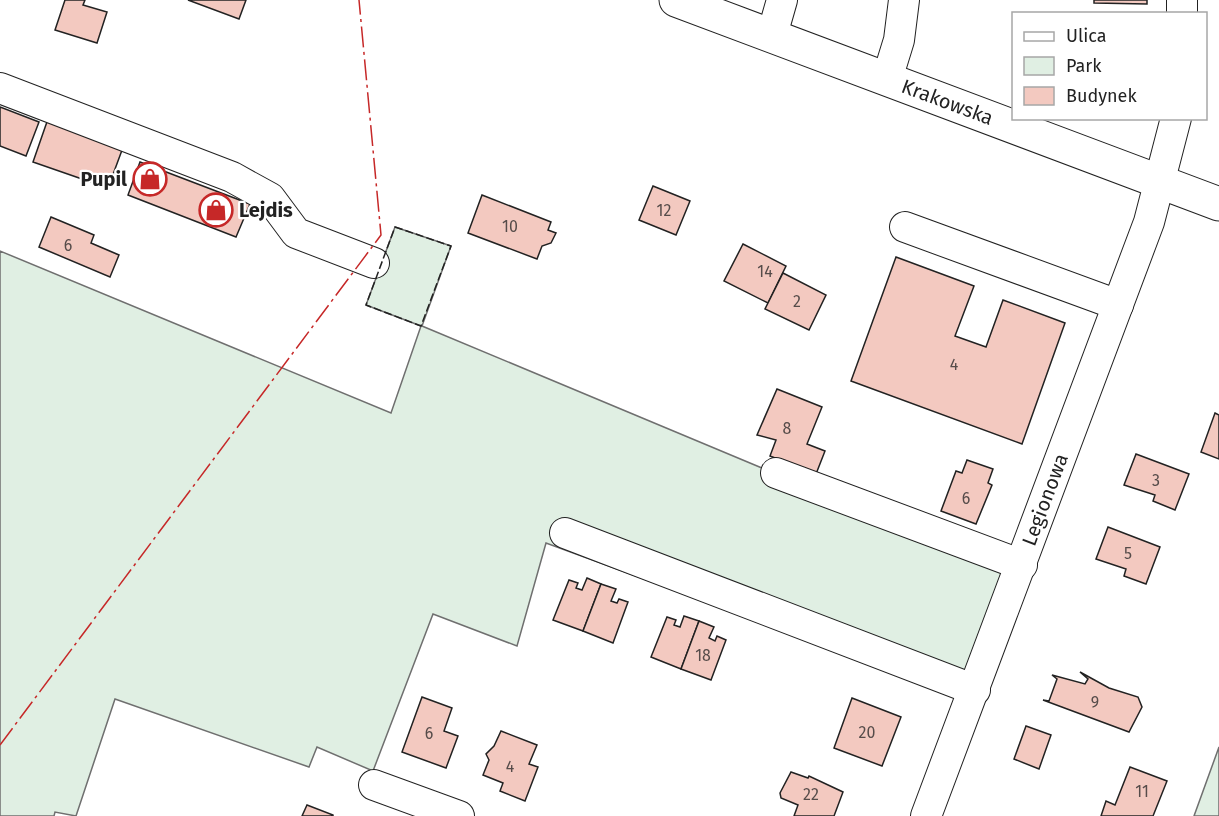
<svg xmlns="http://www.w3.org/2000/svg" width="1219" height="816" viewBox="0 0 1219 816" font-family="'Fira Sans',sans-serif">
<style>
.green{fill:#e0efe3;stroke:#6f6f6f;stroke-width:1.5}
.building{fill:#f3c9c0;stroke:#222;stroke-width:1.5}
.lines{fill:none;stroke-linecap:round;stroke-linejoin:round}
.minor-casing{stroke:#222;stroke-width:32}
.major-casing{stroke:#222;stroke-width:35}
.minor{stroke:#fff;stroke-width:30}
.major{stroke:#fff;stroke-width:33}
.fence{stroke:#222;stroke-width:1.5;stroke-dasharray:8 3;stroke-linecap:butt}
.power{stroke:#c62828;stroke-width:1.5;stroke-dasharray:21 4.5 3 4.5;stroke-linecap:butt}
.labels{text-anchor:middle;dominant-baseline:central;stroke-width:4.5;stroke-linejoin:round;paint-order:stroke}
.number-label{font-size:16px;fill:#564c4a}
.street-label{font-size:20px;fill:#222;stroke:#fff}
.poi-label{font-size:20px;font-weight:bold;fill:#222;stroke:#fff;text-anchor:end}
</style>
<rect width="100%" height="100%" fill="#fff"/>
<g class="green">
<polygon points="395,227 451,246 422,326 1006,570 960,695 546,543 517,646 433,614 373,771 317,747 309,767 115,699 76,816 55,812 54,816 0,816 0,251 391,413 421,326 366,305"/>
<polygon points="1219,747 1219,816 1194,816"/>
</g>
<g class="building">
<polygon points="65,0 85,0 83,5 107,12 97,43 55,30"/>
<polygon points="188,0 246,0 239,19"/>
<polygon points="1094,0 1147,0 1147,4 1094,3"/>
<polygon points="0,107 39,122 26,156 0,146"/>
<polygon points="49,116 125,142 108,188 33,162"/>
<polygon points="140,162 250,204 236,237 128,195"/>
<polygon points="653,186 690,201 676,235 639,220"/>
<polygon points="482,195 551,222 548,230 556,233 551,243 542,246 537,259 468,233"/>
<polygon points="51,217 94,235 91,243 119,255 110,277 39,247"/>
<polygon points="743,244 786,266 768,303 724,281"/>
<polygon points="896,257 974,286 955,336 986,347 1003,300 1065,323 1022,444 851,381"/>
<polygon points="783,273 826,295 809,330 765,309"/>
<polygon points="777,389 822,407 807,444 825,451 816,474 770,456 776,440 757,435"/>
<polygon points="1215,413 1219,415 1219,459 1201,452"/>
<polygon points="1136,454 1189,474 1175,510 1153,501 1155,495 1124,485"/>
<polygon points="967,460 993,469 988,483 992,485 976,524 941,511 956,471 962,473"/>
<polygon points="1108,527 1160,547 1146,584 1124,576 1126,569 1096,559"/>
<polygon points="587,578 601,584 583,631 553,620 569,580 578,583 576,588 582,590"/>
<polygon points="601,584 616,589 611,601 617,603 619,599 628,602 613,643 583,631"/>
<polygon points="684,616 699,621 681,669 651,657 667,617 676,620 674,625 680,627"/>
<polygon points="699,621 714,627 709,638 715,641 717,636 726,640 711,680 681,669"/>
<polygon points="1080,672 1109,688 1138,697 1142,707 1129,732 1043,700 1049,701 1057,679 1052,675 1085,684 1088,679"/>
<polygon points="422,697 452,708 444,731 458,736 446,768 402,752"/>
<polygon points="852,698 901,717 882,766 834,748"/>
<polygon points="1026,726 1051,735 1039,769 1014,759"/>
<polygon points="501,731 537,745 529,764 538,767 525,801 500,791 503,783 483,775 489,760 486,754 494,746"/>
<polygon points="1130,767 1167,781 1153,816 1101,816 1106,801 1115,805"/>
<polygon points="791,772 808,778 809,776 843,792 834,816 794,816 798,805 781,798 780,793"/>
<polygon points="307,805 333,815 333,816 302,816"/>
</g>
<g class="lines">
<defs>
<g id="minor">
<polyline points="1182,14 1182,0"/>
<polyline points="772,35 782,0"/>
<polyline points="887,79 899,40 904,0"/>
<polyline points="0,88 232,177 270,198 296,233 374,263"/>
<polyline points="905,227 1118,305"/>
<polyline points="776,473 1022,565"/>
<polyline points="565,533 975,690"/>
<polyline points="374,785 459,816"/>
<path id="s1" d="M926,816L1149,222L1176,118"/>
</g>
<g id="major">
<path id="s2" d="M676,0L1219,204"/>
</g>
</defs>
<use href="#minor" class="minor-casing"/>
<use href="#major" class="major-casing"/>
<use href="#minor" class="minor"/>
<use href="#major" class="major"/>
<polygon class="fence" points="395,227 451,246 421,326 366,305"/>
<polyline class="power" points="0,745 381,235 359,0"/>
</g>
<defs>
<symbol id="shop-ring" viewBox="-11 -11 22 22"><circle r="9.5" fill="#fff" stroke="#c62828" stroke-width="1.5"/><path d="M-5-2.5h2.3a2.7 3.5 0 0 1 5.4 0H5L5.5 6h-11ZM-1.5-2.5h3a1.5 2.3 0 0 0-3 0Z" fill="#c62828"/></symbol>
</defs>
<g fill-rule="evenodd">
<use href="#shop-ring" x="131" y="160" width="38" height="38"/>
<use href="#shop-ring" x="197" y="191" width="38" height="38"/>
</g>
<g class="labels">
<g class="number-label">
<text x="664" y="210">12</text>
<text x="510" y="226">10</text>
<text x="68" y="245">6</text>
<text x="765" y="271">14</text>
<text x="797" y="301">2</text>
<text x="954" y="364">4</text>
<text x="787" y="428">8</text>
<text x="1156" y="480">3</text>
<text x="966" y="498">6</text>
<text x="1128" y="553">5</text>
<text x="703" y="655">18</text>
<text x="1095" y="702">9</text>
<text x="867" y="732">20</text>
<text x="429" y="733">6</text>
<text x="510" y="766">4</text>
<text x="1142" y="791">11</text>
<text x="811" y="794">22</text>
</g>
<g class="street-label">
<text stroke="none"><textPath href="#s2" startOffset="290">Krakowska</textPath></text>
<text stroke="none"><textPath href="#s1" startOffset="338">Legionowa</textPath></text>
</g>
<g class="poi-label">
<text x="127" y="179">Pupil</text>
<text x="239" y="210" text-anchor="start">Lejdis</text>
</g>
</g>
<rect x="1012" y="12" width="195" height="108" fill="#ffffff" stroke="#a7a7a7" stroke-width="1.5"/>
<rect x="1024" y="32" width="30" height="9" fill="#ffffff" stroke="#a7a7a7" stroke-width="1.5"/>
<text x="1066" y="42" font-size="18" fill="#222222">Ulica</text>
<rect x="1024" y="57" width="30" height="18" fill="#e0efe3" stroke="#a7a7a7" stroke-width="1.5"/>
<text x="1066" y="72" font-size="18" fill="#222222">Park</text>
<rect x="1024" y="87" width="30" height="18" fill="#f3c9c0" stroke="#a7a7a7" stroke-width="1.5"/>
<text x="1066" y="102" font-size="18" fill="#222222">Budynek</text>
</svg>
